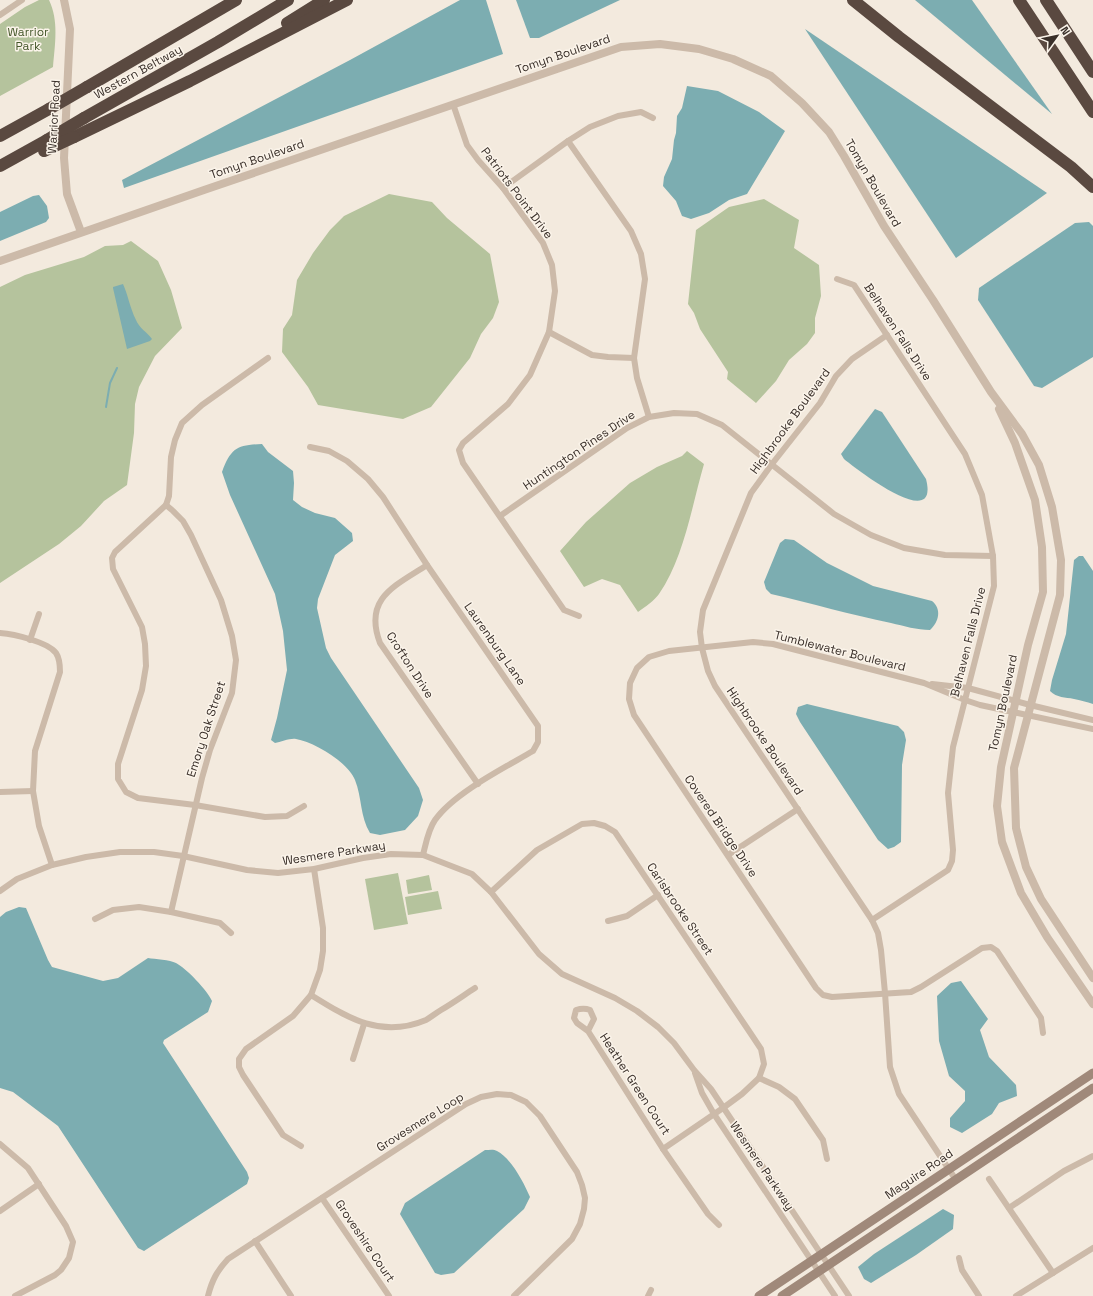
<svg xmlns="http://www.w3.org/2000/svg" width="1093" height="1296" viewBox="0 0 1093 1296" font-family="'Space Grotesk',sans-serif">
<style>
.green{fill:#b5c39d}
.water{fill:#7cadb1}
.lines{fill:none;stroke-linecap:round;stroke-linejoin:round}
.stream{stroke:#7cadb1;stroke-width:2}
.minor{stroke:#ccbaa9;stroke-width:6}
.tertiary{stroke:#ccbaa9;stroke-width:8}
.secondary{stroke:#a0897a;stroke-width:9}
.motorway{stroke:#5a4940;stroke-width:12}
.motorway-bridge{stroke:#5a4940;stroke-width:12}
.labels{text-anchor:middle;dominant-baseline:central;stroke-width:3;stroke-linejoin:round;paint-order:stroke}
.park-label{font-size:12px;fill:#46582c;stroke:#fbf4ea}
.street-label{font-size:12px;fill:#392f29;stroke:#fbf4ea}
</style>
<rect width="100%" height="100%" fill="#f3eade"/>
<g class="green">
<path d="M39,0H49C59,21 55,44 53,67L0,96V24L25,7Z"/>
<polygon points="389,194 432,202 447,218 490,254 499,302 493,318 481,334 470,358 431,407 403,419 318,405 308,387 282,352 283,329 292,315 297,280 313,253 330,230 344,216"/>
<polygon points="764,199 799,220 794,248 819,265 821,296 815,318 815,333 807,344 789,360 776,381 756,403 727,379 728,372 700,329 694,313 688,304 696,230 729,207"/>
<polygon points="131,241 158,261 171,290 182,328 155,356 139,387 135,404 134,433 127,485 104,501 81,526 59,544 0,583 0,287 25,275 84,257 105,246 123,245"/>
<path d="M687,451L704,464C692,505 684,558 659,594C654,601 645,607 638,612L620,585L602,579L584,587L560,551L586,522L630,483L657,467L682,456Z"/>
<polygon points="398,873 408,924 374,930 365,879"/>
<polygon points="429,875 432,890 408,894 406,880"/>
<polygon points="438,891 442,909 408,915 405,897"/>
</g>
<g class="water">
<polygon points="460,0 486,0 503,54 124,188 122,180 350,60"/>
<polygon points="516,0 620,0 539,38 530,38"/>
<polygon points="915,0 972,0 1052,114"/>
<polygon points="805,29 1047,193 956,258"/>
<polygon points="687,86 718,91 759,112 785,131 747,194 729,200 709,213 691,219 682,216 676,201 663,186 664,177 672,159 674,140 676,133 677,116 682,108"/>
<polygon points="39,195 47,206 49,218 46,222 0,241 0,212 33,196"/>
<polygon points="1089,222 1093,226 1093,357 1042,388 1034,386 978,300 979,288 1075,223"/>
<path d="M123,284C128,295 130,308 136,320C139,328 147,332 152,339L150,341L127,349L113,288V287Z"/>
<path d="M875,409L882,412L926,479C940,534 856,469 844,459L841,454Z"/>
<path d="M262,444L268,452L293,471L294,483L293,500L302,507L315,513L335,518L352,533L353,541L335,555L318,599L317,608L326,648L331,658L419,788L423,800L418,816L405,830L380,835L370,833C360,817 362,797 355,780C348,762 314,742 296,739C290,738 281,742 275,743L271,740L277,718L287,670L283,631L275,594L230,495L222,472C231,448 237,445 262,444Z"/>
<path d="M785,539L794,540L827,563L873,586L932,601C942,609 939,622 930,630C917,630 904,626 891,623C851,615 811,603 771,594L766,589L764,582L780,543Z"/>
<path d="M1079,556H1083L1093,571V704C1087,702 1080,700 1074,699C1065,697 1057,698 1050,691L1052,680L1066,634L1074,560Z"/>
<polygon points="807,704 898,726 904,732 906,740 902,765 901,842 894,847 888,849 878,840 800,722 796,714 798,707"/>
<path d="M19,907L26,908L48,960L52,967L103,981L118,978L148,958C155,959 170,960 176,963C186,968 208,991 212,1001L208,1012L164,1040L163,1043L247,1172L249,1178L247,1184L144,1251L138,1248L58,1126L13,1092L0,1088V917L6,912Z"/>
<polygon points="961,981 988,1019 980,1030 989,1057 1016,1085 1017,1096 999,1103 992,1114 962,1133 950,1127 950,1118 965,1101 965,1091 949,1076 939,1041 937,996 951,983"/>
<path d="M485,1150C489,1150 494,1149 497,1151C511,1158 524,1183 530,1197L524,1209L454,1273L441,1275L435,1273L400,1214L405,1203Z"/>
<polygon points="943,1209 954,1215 953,1229 916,1255 871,1283 864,1279 858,1267 874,1254"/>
</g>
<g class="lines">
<polyline class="stream" points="106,407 110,383 117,368"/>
<g class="minor">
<polyline points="0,15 22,0"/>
<polyline points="453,104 467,145 478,160 503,188 543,243 552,265 555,291 549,332 530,375 508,404 463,443 459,450 463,463 564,610 579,616"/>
<polyline points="568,141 631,231 641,254 645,279 634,358 637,378 649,417"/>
<polyline points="503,188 568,141 590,127 618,116 641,112 653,118"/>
<polyline points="837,279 854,285 965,454 982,495 993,556 994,586 953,747 948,793 953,850 952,861 948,870 872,920"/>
<polyline points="549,332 592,355 608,357 634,358"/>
<polyline points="887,335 852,359 836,376 820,403 772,464 751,493 703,610 700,632 702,648 708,671 715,686 872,920 878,933 881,950 885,993 890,1067 899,1094 956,1180"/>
<polyline points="268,358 202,405 182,423 175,440 171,457 169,496 166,505 115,552 112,558 113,569 142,627 145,644 146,666 142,690 118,764 118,779 126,792 138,798 195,805 265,817 287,816 304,806"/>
<path d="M310,447L329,451L347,461L368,479L383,497L427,565L538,726V742L533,751C504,768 454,793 435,820C428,830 426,843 423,855"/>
<polyline points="166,505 172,510 183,521 191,535 221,600 232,636 236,660 232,693 210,750 202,778 171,912"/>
<polyline points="500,516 627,428 649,417 674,413 697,414 722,425 834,514 871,535 904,548 945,555 993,556"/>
<path d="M427,565C395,586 363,598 380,643L478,784"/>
<path d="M0,633C14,634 48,642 56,653C60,659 60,666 60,672L35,751L33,791L39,826L52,865"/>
<polyline points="30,640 39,614"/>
<polyline points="932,684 968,688 1030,705 1093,720"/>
<polyline points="0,792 33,791"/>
<polyline points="728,855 798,809"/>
<polyline points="0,891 17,879 52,865 86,857 120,852 154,852 183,856 247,870 278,873 314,869 363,858 391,854 423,855 472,874 491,892 539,954 562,974 615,998 637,1011 658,1027 674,1043 694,1070 711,1089 849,1296"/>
<polyline points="491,892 537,850 582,824 594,823 605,826 615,832 749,1031 761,1049 764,1064 759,1078 742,1094 723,1108 663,1149"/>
<polyline points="95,919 113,910 139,907 171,912 220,923 231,933"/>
<polyline points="608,921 627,916 658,895"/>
<path d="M311,995C348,1018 381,1039 426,1020C431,1017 436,1013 441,1010C453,1003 464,995 475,988"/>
<path d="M588,1031L577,1023L574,1018L576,1010C582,1008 585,1008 590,1010L594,1019L588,1031L663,1149L708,1214L719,1225"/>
<polyline points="1043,1033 1041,1018 997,951 991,947 982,948 921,987 911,992 832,997 823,995 816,988 634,715 629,699 630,683 637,668 649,657 669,651 753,642 773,644 924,683 965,700 980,705 1093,729"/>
<polyline points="353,1059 364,1024"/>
<polyline points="695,1073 702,1093 714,1114 835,1296"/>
<polyline points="759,1078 779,1087 795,1099 823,1140 827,1159"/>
<polyline points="0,1144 28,1168 66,1226 73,1242 69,1258 61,1270 55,1275 15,1296"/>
<polyline points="301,1146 283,1135 243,1075 239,1067 239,1059 246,1049 293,1016 311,995 320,970 323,951 323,928 314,869"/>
<polyline points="989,1179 1053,1273"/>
<polyline points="322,1198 389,1296"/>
<polyline points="1009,1208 1064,1171 1093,1156"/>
<polyline points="0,1211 39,1184"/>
<polyline points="255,1241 291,1296"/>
<polyline points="959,1258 962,1270 979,1296"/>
<path d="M208,1296C212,1280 217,1271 228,1259L466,1104L481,1097L497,1094L511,1095L526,1102L540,1116L577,1172L582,1185L585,1198L584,1209L580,1224L572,1239L514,1296"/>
<polyline points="648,1296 651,1290"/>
<polyline points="1016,1296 1093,1248"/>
</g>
<g class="tertiary">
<polyline points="64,0 70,29 64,158 67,194 81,232"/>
<polyline points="0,261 204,190 621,47 660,44 699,49 733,59 771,76 802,103 829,132 844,156 884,226 933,300 991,392 1022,434 1039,465 1052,507 1061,560 1060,595 1014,768 1016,828 1026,867 1041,899 1093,978"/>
<polyline points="999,409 1015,443 1035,500 1042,547 1043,592 1028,645 1001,767 997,806 1002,842 1021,893 1047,937 1093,1004"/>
</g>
<g class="secondary">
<polyline points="759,1296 1093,1073"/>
<polyline points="782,1296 1093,1088"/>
</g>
<g class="motorway">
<polyline points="853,0 899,37 1071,167 1093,187"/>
<polyline points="1019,0 1093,112"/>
<polyline points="1046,0 1093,72"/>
<polyline points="287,23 324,0"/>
<polyline points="87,87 236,0"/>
<polyline points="84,118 218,42 288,0"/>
<polyline points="0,136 49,109"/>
<polyline points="74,137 190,81 347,0"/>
<polyline points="0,166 47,140"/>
</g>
<g class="motorway-bridge">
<polyline points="49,109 87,87"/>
<polyline points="47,140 84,118"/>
<polyline points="44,151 74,137"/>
</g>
</g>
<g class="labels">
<g class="park-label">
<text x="28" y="32">Warrior<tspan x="28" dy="14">Park</tspan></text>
</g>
<g class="street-label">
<text transform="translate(563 54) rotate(-19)">Tomyn Boulevard</text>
<text transform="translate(138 72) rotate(-29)">Western Beltway</text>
<text transform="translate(54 117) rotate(-87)">Warrior Road</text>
<text transform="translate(257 159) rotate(-19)">Tomyn Boulevard</text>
<text transform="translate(873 183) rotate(60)">Tomyn Boulevard</text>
<text transform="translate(517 193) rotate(53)">Patriots Point Drive</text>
<text transform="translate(898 332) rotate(57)">Belhaven Falls Drive</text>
<text transform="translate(790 421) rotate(-54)">Highbrooke Boulevard</text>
<text transform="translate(579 450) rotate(-34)">Huntington Pines Drive</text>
<text transform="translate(968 642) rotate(-76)">Belhaven Falls Drive</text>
<text transform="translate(495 644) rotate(55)">Laurenburg Lane</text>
<text transform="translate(840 651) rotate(14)">Tumblewater Boulevard</text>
<text transform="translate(410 665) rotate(57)">Crofton Drive</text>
<text transform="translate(1003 703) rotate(-78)">Tomyn Boulevard</text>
<text transform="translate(206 729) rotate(-72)">Emory Oak Street</text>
<text transform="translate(765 741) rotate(56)">Highbrooke Boulevard</text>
<text transform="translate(721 826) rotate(56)">Covered Bridge Drive</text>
<text transform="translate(334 853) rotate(-9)">Wesmere Parkway</text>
<text transform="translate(680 909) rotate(56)">Carisbrooke Street</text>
<text transform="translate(635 1084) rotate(57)">Heather Green Court</text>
<text transform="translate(420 1122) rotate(-32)">Grovesmere Loop</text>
<text transform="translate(762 1166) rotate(56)">Wesmere Parkway</text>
<text transform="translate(919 1174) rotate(-34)">Maguire Road</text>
<text transform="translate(365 1241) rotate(56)">Groveshire Court</text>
</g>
</g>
<g transform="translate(1057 36) rotate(57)" stroke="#fbf4ea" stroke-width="3" paint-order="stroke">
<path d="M0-3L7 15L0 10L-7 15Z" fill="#392f29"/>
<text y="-6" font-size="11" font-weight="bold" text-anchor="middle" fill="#392f29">N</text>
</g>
</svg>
